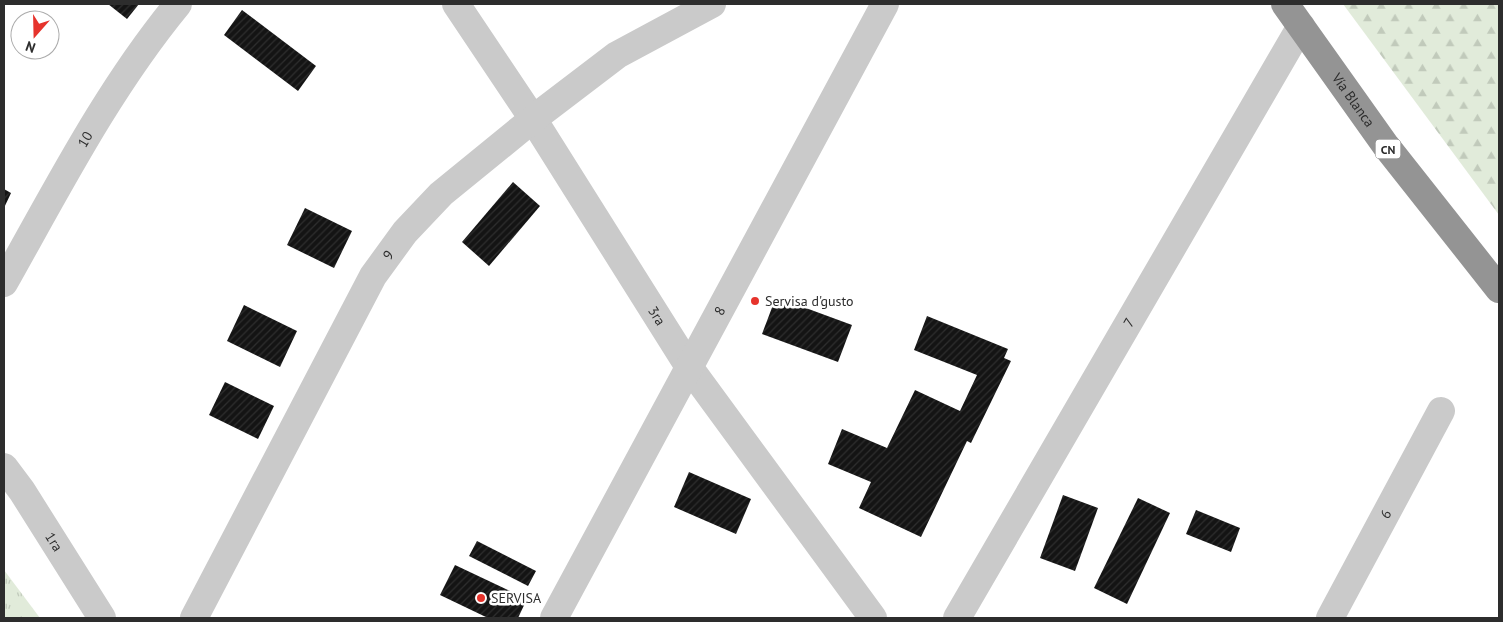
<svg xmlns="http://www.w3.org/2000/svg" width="1503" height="622" viewBox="0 0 1503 622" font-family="'PT Sans',sans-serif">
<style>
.grass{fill:url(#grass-tufts)}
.forest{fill:url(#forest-firs)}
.building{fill:url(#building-hatch)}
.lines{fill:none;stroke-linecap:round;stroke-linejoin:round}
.minor{stroke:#cacaca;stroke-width:28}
.highway{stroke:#949494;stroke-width:28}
.poi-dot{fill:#e6332c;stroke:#fff;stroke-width:2}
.labels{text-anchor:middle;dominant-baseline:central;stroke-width:5;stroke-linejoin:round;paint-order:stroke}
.shield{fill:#fff;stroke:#6c6c6c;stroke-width:1}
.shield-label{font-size:12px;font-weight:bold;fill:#2d2d2d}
.street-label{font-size:14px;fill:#2d2d2d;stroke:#fff}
.poi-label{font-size:14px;fill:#2d2d2d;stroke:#fff;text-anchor:start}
</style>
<defs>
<pattern id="grass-tufts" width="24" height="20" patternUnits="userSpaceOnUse" patternTransform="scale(1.25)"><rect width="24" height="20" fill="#e1ebda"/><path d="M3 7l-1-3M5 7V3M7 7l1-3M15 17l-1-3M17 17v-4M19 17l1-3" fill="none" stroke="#c1cabb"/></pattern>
<pattern id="forest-firs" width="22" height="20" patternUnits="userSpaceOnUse" patternTransform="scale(1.25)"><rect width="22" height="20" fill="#e1ebda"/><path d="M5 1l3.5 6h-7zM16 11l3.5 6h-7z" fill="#c1cabb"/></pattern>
<pattern id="building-hatch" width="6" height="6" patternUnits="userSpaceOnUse" patternTransform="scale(1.25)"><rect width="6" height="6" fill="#141414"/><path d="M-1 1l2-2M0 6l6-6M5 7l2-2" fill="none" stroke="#2e2e2e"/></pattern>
</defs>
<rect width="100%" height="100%" fill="#fff"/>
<polygon class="grass" points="4,570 40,618 4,618"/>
<polygon class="forest" points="1343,4 1499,4 1499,215"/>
<g class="building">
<polygon points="108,4 139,4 127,19"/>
<polygon points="242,10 316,66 298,91 224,35"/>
<polygon points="513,182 540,206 489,266 462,242"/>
<polygon points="4,189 11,193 4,208"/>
<polygon points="305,208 352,231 334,268 287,245"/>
<polygon points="776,297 852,325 838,362 762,334"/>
<polygon points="244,305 297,331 280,367 227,341"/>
<polygon points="927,316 1008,349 1004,358 1011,361 971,443 967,441 921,537 859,508 871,482 828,464 842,429 887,448 915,390 960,411 977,375 914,350"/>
<polygon points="225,382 274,406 258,439 209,415"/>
<polygon points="689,472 751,499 736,534 674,507"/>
<polygon points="1063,495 1098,508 1075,571 1040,558"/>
<polygon points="1138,498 1170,513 1127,604 1094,588"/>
<polygon points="1196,510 1240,528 1231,552 1186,534"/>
<polygon points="477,541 536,571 528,586 469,556"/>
<polygon points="455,565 527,599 518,618 488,618 440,595"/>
</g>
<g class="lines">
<g class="minor">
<path id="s1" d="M456,4L533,119L689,367L873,618"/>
<path id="s2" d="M4,283C58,187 108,89 178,4"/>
<path id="s3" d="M4,467L22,491L102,618"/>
<path id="s4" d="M194,618L373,276L405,232L441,194L533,119L617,55L712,4"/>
<path id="s5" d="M554,618L885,4"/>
<path id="s6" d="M957,618L1301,26"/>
<path id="s7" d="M1330,618L1441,411"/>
</g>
<path class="highway" id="s8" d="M1285,4L1386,146L1499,289"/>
</g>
<g class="poi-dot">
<circle cx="755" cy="301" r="5"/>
<circle cx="481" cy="598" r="5"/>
</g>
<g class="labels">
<rect class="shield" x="1375.5" y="139.5" width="25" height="19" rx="4"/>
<g class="shield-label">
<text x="1388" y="149">CN</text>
</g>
<g class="street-label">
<text stroke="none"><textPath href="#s8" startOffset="118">Vía Blanca</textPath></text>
<text stroke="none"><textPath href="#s2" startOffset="165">10</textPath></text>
<text stroke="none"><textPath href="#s4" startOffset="412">9</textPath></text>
<text stroke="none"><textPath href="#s5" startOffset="349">8</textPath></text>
<text stroke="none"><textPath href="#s1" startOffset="371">3ra</textPath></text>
<text stroke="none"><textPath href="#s6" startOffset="342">7</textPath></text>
<text stroke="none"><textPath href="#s7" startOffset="118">6</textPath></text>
<text stroke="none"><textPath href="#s3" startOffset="90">1ra</textPath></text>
</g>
<g class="poi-label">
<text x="765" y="301">Servisa d'gusto</text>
<text x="491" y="598">SERVISA</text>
</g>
</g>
<rect width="1503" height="622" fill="none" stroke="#2d2d2d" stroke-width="10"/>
<g transform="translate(35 35) rotate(200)"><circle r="24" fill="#ffffff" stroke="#ababab"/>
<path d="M0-4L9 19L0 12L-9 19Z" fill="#e6332c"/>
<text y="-8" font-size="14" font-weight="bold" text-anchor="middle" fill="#2d2d2d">N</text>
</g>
</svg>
